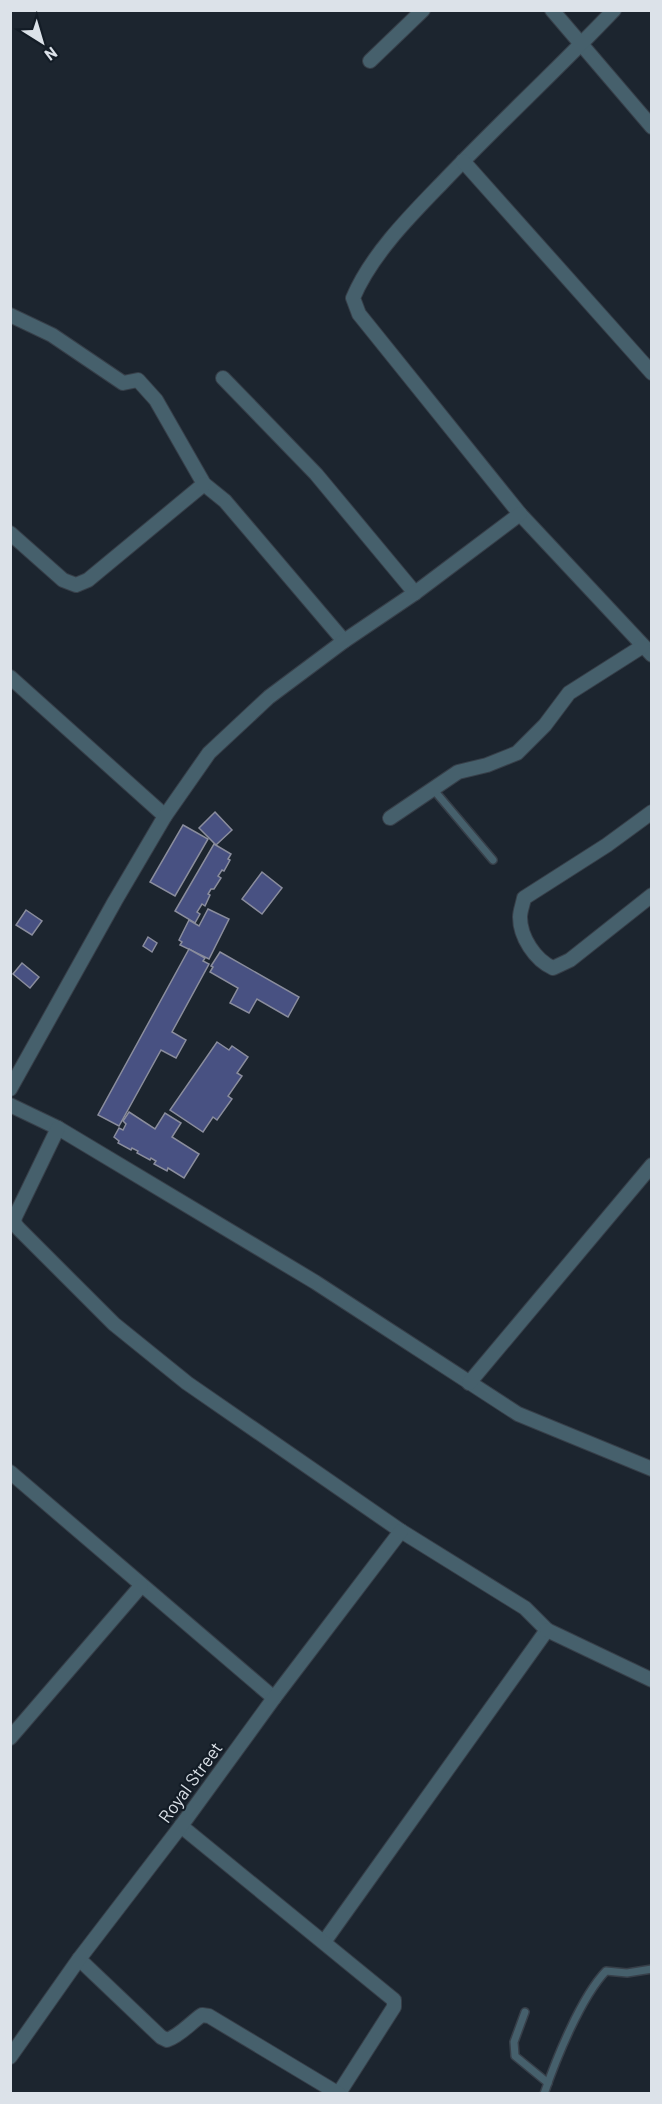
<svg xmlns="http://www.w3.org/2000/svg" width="662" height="2104" viewBox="0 0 662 2104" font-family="Barlow,sans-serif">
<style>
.building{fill:#485182;stroke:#8a8d9d;stroke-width:1.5}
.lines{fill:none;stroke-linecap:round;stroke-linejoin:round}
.lane-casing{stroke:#373f49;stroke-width:10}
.street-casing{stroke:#373f49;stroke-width:16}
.lane{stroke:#46606c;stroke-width:7}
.street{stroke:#46606c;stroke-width:14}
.labels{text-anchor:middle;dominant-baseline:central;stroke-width:4.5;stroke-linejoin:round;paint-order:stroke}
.street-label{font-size:18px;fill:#dce2e9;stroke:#131c26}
</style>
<rect width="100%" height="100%" fill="#1c252f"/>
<g class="building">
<polygon points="215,812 232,830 216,845 199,828"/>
<polygon points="183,825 208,839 175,896 150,882"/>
<polygon points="214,844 231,854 228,859 230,860 224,871 222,870 218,876 221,878 214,889 211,889 208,894 210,895 205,906 202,904 197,912 200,914 195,923 175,911"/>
<polygon points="262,872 282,888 262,914 242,899"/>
<polygon points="208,909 229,919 209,959 180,945 182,942 179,940 189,920 199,926"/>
<polygon points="26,910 42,921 32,935 16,925"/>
<polygon points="148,937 157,943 152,952 143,946"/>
<polygon points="189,949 205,958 203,961 209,964 172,1032 186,1040 176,1058 161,1050 119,1126 98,1115"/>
<polygon points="220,952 299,997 288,1017 257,999 249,1013 230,1003 238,988 210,972 213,967 211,966"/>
<polygon points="22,963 39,977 30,988 13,974"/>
<polygon points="217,1042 229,1050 232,1046 248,1057 237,1073 242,1076 228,1096 232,1099 217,1120 213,1117 203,1132 170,1110"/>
<polygon points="129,1112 155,1129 165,1113 181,1123 172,1137 199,1154 184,1178 168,1168 167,1171 154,1164 156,1161 151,1158 150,1160 137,1153 138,1151 132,1148 131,1150 118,1143 119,1141 114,1137 119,1128 123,1130 126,1124 123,1121"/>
</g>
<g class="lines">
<defs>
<g id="lane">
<polyline points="433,789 493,860"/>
<polyline points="525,2012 514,2042 515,2056 548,2083"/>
<path d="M544,2094C556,2059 581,1997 606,1971L627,1973L652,1969"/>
</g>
<g id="street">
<polyline points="552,10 652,127"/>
<path d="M614,10C558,69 498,124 442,183C410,216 371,255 353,298L359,314L520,514L652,655"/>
<polyline points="370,61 423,10"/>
<polyline points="463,161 652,373"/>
<polyline points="10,315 52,335 123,383 138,380 156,400 204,484 225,501 344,641"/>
<polyline points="223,378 316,474 415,593"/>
<polyline points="10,533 63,580 76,585 88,580 204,484"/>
<polyline points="10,677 165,816"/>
<path d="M652,812L607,845L524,898C523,904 520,911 520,917C520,937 535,960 553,968L570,960L652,895"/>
<polyline points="390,818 458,772 487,765 517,753 545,725 569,693 643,646"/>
<polyline points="10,1089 115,901 165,816 209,753 269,697 344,641 415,593 520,514"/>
<polyline points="10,1105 58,1128 315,1282 518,1414 652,1469"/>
<polyline points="58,1128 15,1217 14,1223 19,1229 114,1324 187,1383 401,1531 525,1608 547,1630 324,1942"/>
<polyline points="469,1383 652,1165"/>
<polyline points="10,1472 274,1698"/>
<polyline points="547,1630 652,1680"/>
<polyline points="10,1738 141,1586"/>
<polyline points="181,1826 394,2000 394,2007 339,2093"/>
<path d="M79,1959L161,2037L167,2040C181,2035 190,2023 202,2015L209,2016L339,2094"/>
<polyline points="10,2057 79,1959 181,1826 274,1698 401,1531"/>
</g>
</defs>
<use href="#lane" class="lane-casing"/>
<use href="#street" class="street-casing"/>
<use href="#lane" class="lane"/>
<use href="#street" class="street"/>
</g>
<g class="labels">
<g class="street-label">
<text transform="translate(190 1782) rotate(-54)">Royal Street</text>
</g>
</g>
<rect width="662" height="2104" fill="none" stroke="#dce2e9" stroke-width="24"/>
<g transform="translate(42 42) rotate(143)" stroke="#131c26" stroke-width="4.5" paint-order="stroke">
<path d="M0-4.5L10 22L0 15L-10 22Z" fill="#dce2e9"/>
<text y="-9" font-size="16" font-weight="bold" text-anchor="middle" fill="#dce2e9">N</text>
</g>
</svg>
